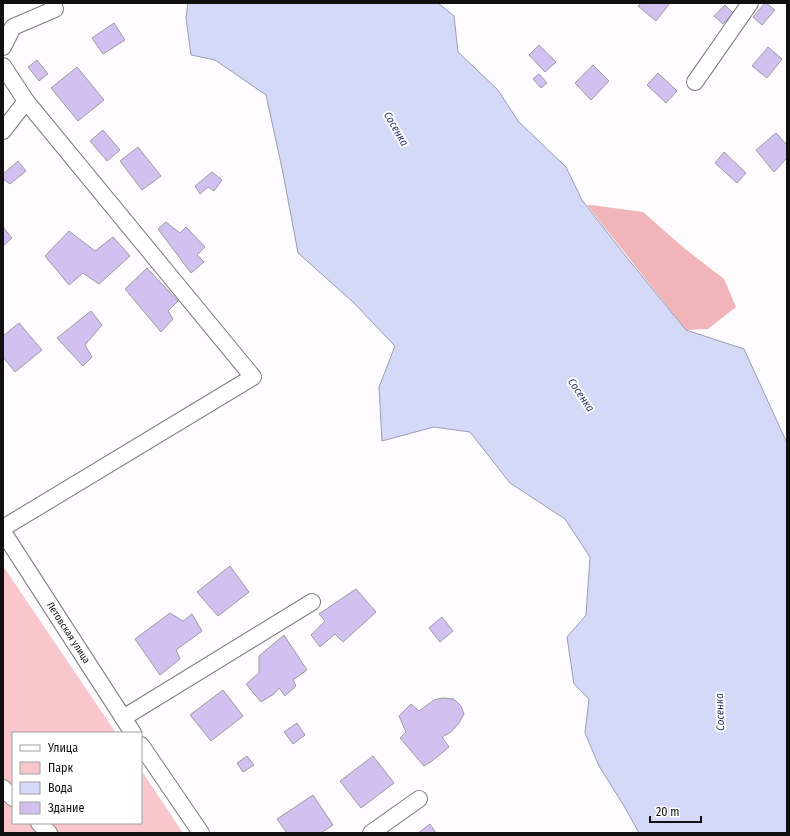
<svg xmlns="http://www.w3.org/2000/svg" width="790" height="836" viewBox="0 0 790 836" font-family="'Fira Sans Condensed',sans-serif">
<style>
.green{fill:#f9c7cb}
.forest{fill:#f1b5b9}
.water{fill:#d4d9f8;stroke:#9a9db3}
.building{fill:#d2c0f1;stroke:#9d9c9f}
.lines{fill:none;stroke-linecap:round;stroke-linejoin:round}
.minor-casing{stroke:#7d7b7d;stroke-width:18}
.minor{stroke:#fff;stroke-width:16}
.labels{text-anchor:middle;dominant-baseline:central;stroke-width:4;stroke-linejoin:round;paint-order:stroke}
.street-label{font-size:10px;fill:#111011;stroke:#fff}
.water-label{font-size:11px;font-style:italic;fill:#2c2e69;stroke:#fff}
</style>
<rect width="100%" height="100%" fill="#fdfbfd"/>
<polygon class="green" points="3,566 116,733 13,733 13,823 141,823 141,770 183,833 3,833"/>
<polygon class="forest" points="587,205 591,205 643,212 684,248 724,279 736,307 708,329 686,330"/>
<polygon class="water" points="188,3 438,3 454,16 458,52 498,90 518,121 566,167 582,200 628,259 686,330 744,349 787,443 787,833 639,833 624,806 599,766 585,733 589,699 574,684 567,637 586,615 590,557 565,519 510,483 470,432 434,427 382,441 379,387 395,346 353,302 298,253 283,173 266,95 215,60 191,55 186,18"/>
<g class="building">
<polygon points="641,3 670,3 656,21 638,6"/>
<polygon points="765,3 766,3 775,10 762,25 753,17"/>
<polygon points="725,5 733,13 723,24 714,16"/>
<polygon points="114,23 125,40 103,54 92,38"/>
<polygon points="539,45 556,62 545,72 529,55"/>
<polygon points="768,47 782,59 767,78 752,66"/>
<polygon points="37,60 48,74 39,81 28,67"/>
<polygon points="593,65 609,81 591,100 575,83"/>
<polygon points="77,67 104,100 78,121 51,88"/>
<polygon points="658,73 677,91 666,103 647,85"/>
<polygon points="539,74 547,83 541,88 533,79"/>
<polygon points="103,130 120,150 107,161 90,141"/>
<polygon points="776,133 787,145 787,158 774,172 756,150"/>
<polygon points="138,147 161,176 142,190 120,161"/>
<polygon points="724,152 746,173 737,183 715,163"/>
<polygon points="18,161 26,171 10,184 3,179 3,174"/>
<polygon points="212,172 222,180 214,191 208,187 200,194 195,186"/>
<polygon points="166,222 180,233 186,227 205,247 197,255 204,262 191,273 158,229"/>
<polygon points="3,227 12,238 3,246"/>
<polygon points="69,231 95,251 113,237 130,256 99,284 83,273 69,285 45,256"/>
<polygon points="147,268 178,301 168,311 173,319 161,332 125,289"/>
<polygon points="91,311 102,325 85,345 92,357 83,366 57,338"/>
<polygon points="19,323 42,350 15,372 3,357 3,336"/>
<polygon points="230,566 249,592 218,616 197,592"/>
<polygon points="356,589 376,612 343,642 335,634 320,647 311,635 325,621 319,614"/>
<polygon points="170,613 183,621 192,614 202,631 176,650 180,659 160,675 135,639"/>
<polygon points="442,617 453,631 440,642 429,628"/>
<polygon points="284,635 307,670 293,680 296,686 285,696 279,688 274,694 261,702 246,684 259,673 259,656"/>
<polygon points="223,690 243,716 211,741 190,715"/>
<polygon points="442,698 454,699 461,706 464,714 459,723 451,732 442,737 449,747 432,761 424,766 400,738 406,732 399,716 411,704 419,711 434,700"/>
<polygon points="297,723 305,735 293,744 284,732"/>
<polygon points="247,756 254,765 243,772 237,763"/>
<polygon points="373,756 394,783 361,808 340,781"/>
<polygon points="313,795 333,825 321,833 287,833 277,819"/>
<polygon points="430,824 436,833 418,833"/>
</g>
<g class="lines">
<defs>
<g id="minor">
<polyline points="3,47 13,27 55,9 53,3"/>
<polyline points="3,66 26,101 3,131"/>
<polyline points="695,82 750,3"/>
<polyline points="3,528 253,377 26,101"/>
<path id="s1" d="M3,532L133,733"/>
<polyline points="123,718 312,602"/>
<polyline points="141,745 201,833"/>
<polyline points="3,788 13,798"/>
<polyline points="39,823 49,833"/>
<polyline points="371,833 419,799"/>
</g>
</defs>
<use href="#minor" class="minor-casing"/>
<use href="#minor" class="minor"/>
</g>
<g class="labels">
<g class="street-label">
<text stroke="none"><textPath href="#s1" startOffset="120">Летовская улица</textPath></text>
</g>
<g class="water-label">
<text transform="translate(396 129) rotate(60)">Сосенка</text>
<text transform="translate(581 395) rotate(56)">Сосенка</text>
<text transform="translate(720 712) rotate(-92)">Сосенка</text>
</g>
</g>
<rect width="790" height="836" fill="none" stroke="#111011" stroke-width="8"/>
<rect x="12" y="732" width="130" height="92" fill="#ffffff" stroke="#a09fa0"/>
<rect x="20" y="745" width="20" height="6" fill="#ffffff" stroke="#a09fa0"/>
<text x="48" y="752" font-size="12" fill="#111011">Улица</text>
<rect x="20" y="762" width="20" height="12" fill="#f9c7cb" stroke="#a09fa0"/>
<text x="48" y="772" font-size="12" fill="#111011">Парк</text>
<rect x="20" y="782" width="20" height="12" fill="#d4d9f8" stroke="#a09fa0"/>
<text x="48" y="792" font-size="12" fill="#111011">Вода</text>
<rect x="20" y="802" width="20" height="12" fill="#d2c0f1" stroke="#a09fa0"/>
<text x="48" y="812" font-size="12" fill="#111011">Здание</text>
<path d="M650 816v6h51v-6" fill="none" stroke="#111011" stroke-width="2"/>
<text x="656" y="816" font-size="12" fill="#111011" stroke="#ffffff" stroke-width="3" paint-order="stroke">20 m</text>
</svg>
